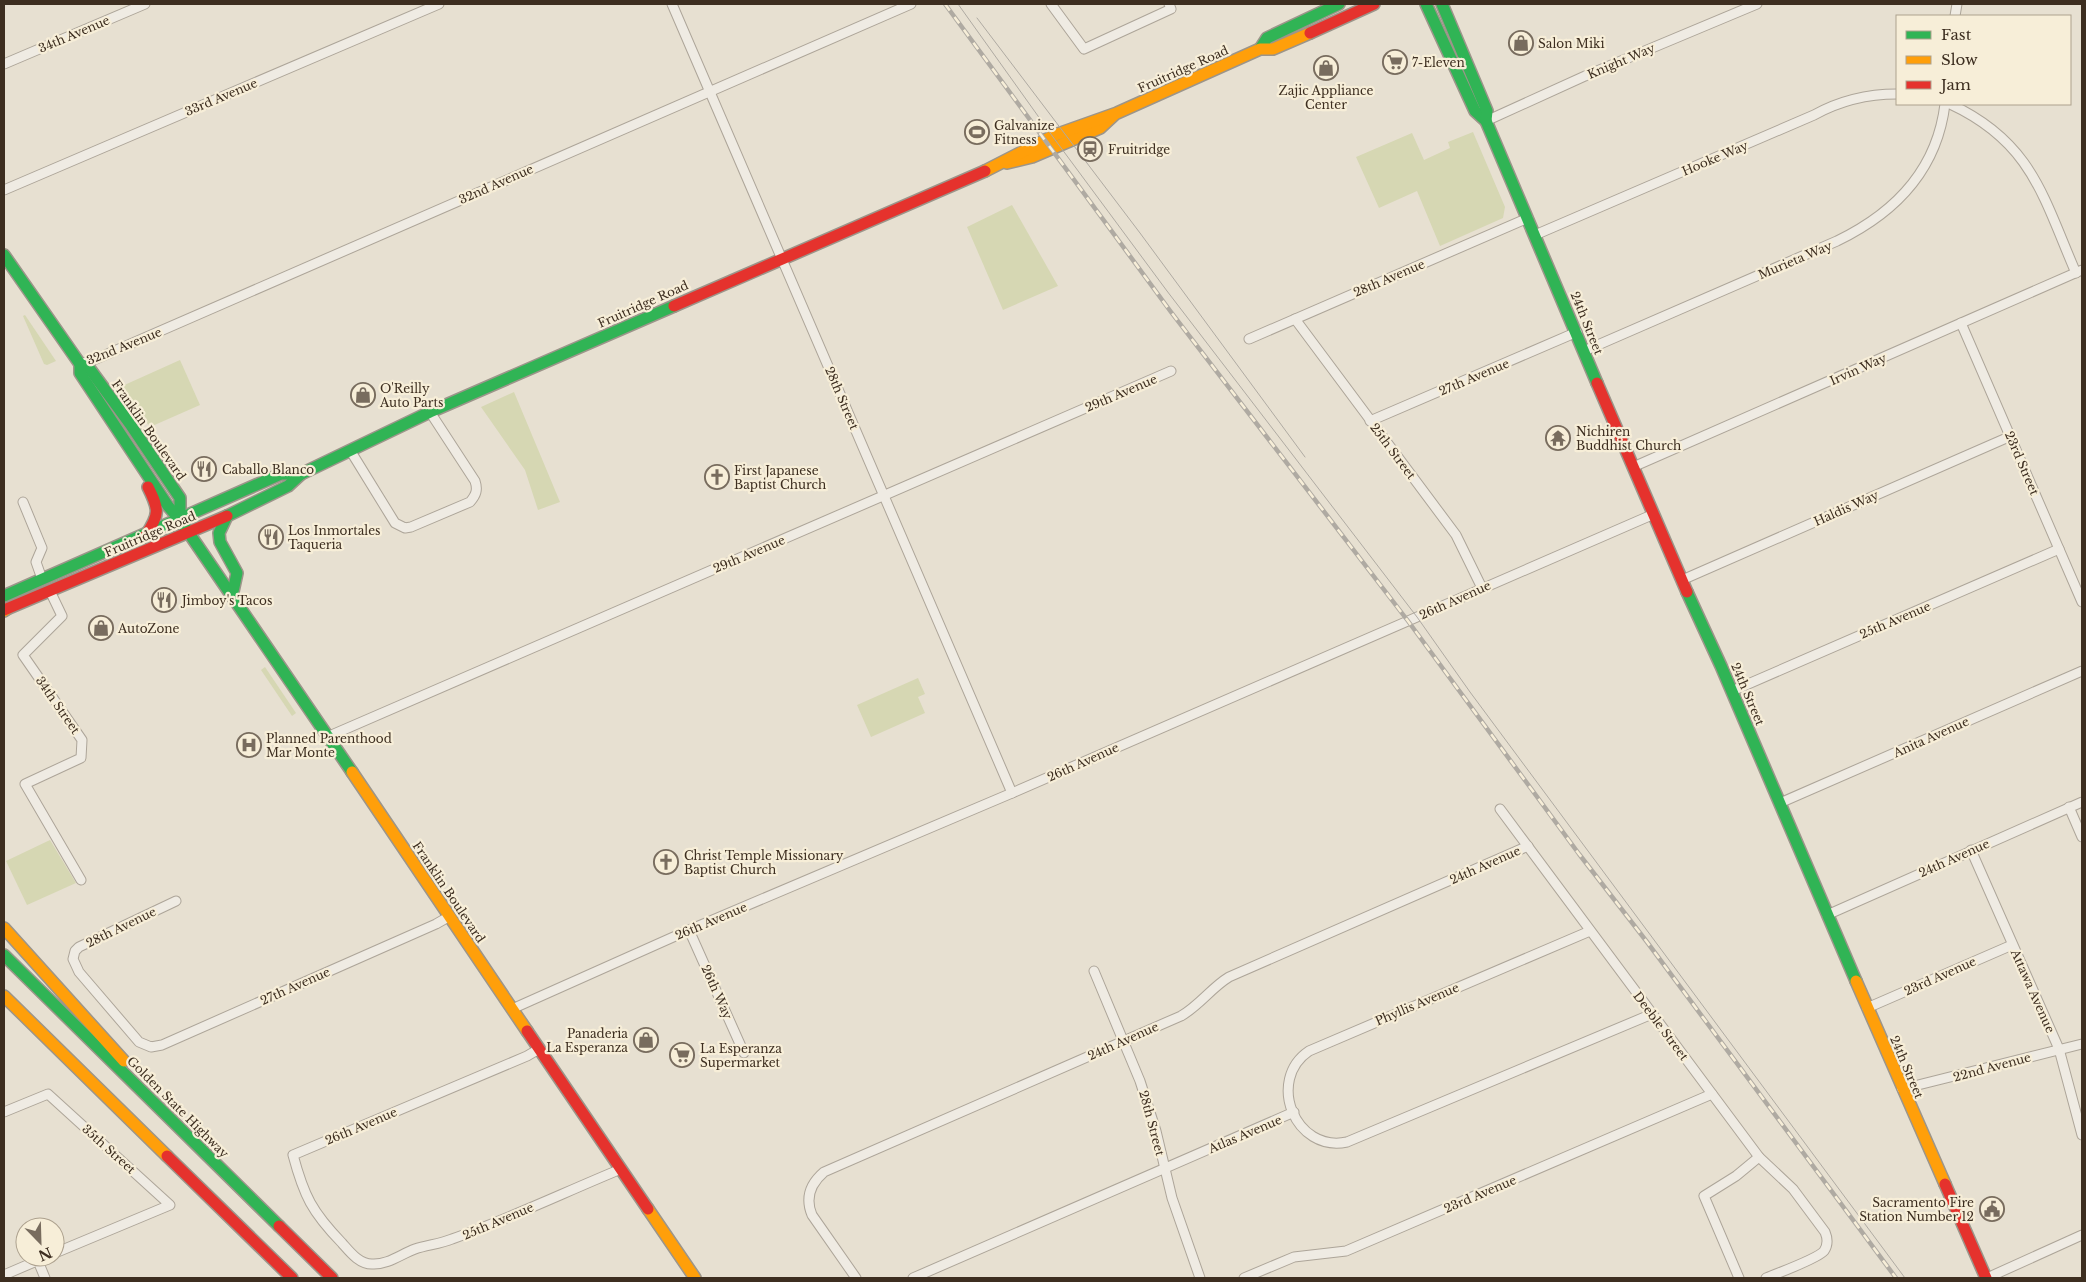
<svg xmlns="http://www.w3.org/2000/svg" width="2086" height="1282" viewBox="0 0 2086 1282" font-family="'Libre Baskerville',serif">
<style>
.green{fill:#d6d7b3}
.lines{fill:none;stroke-linecap:round;stroke-linejoin:round}
.street-casing{stroke:#ada599;stroke-width:11}
.fast-casing{stroke:#9c958a;stroke-width:14}
.slow-casing{stroke:#9c958a;stroke-width:14}
.jam-casing{stroke:#9c958a;stroke-width:14}
.street{stroke:#efebe3;stroke-width:9}
.fast{stroke:#30b455;stroke-width:11}
.slow{stroke:#ff9f0a;stroke-width:11}
.jam{stroke:#e5322d;stroke-width:11}
.tram{stroke:#afaaa2;stroke-width:1}
.rail-casing{stroke:#afaaa2;stroke-width:4.5}
.rail{stroke:#f7eed8;stroke-width:2.5;stroke-dasharray:8;stroke-linecap:butt}
.labels{text-anchor:middle;dominant-baseline:central;stroke-width:4.5;stroke-linejoin:round;paint-order:stroke}
.street-label{font-size:12px;fill:#3d2e20;stroke:#f7eed8}
.poi-label{font-size:12px;fill:#3d2e20;stroke:#f7eed8;text-anchor:start}
</style>
<rect width="100%" height="100%" fill="#e7e0d1"/>
<g class="green">
<polygon points="1473,132 1505,207 1503,218 1440,246 1417,191 1379,208 1356,157 1412,133 1424,160 1450,148 1448,142"/>
<polygon points="1012,205 1058,286 1003,310 967,227"/>
<polygon points="25,315 56,361 47,365 44,364 23,316"/>
<polygon points="180,360 200,405 150,427 120,387"/>
<polygon points="514,392 560,502 538,510 525,470 481,407"/>
<polygon points="265,667 296,713 292,716 261,670"/>
<polygon points="918,678 925,694 918,697 925,713 871,737 857,705"/>
<polygon points="50,840 76,883 27,905 6,861"/>
</g>
<g class="lines">
<defs>
<g id="street">
<polyline points="672,4 1012,793"/>
<polyline points="1051,4 1084,49 1171,9 1169,4"/>
<polyline points="1955,16 1957,4"/>
<polyline points="4,64 145,4"/>
<path d="M1950,104C2032,142 2043,197 2076,273"/>
<polyline points="1486,121 1585,76 1757,4"/>
<polyline points="4,190 439,4"/>
<path d="M1535,235L1814,115C1841,100 1867,94 1897,94"/>
<polyline points="1295,319 1456,535 1482,588"/>
<polyline points="1961,323 2082,602"/>
<polyline points="1249,339 1528,218"/>
<path d="M1584,351L1837,241C1895,213 1937,170 1945,104"/>
<polyline points="80,364 96,359 911,4"/>
<polyline points="1370,421 1577,332"/>
<path d="M350,450L395,523L405,528L411,527L470,502C476,495 478,490 475,481L430,412"/>
<polyline points="1633,467 2082,270"/>
<polyline points="23,502 42,548 36,562 42,579"/>
<polyline points="1682,580 2011,436"/>
<polyline points="50,591 62,616 23,655 82,740 81,758 25,784 81,880"/>
<polyline points="1732,691 2059,549"/>
<polyline points="327,737 1171,371"/>
<polyline points="1780,803 2082,671"/>
<polyline points="2069,807 2082,837"/>
<path d="M1500,809L1759,1157L1793,1189L1825,1232C1828,1239 1828,1245 1824,1251C1817,1259 1778,1273 1766,1278"/>
<polyline points="1971,850 2059,1049 2082,1135"/>
<polyline points="176,901 79,947 75,951 73,959 79,972 139,1042 151,1047 162,1045 436,924 450,916"/>
<polyline points="1827,915 2082,802"/>
<polyline points="689,930 744,1053"/>
<path d="M1590,931L1309,1051C1266,1080 1295,1153 1347,1142L1652,1014"/>
<polyline points="1094,971 1140,1081 1156,1131 1172,1198 1200,1278"/>
<polyline points="1867,1008 2012,945"/>
<polyline points="512,1009 689,930 1012,793 1654,514"/>
<path d="M539,1049L527,1056L293,1155C304,1196 312,1212 342,1243C350,1252 359,1264 372,1264C388,1265 401,1254 415,1249C427,1245 440,1244 452,1239C509,1219 565,1192 621,1169"/>
<polyline points="1902,1089 2082,1044"/>
<polyline points="4,1112 48,1094 170,1205 55,1253"/>
<polyline points="38,1261 45,1278"/>
<polyline points="4,1275 46,1257"/>
<path d="M856,1278L812,1215C805,1198 810,1184 824,1172L1181,1016C1200,1005 1211,988 1229,977L1528,846"/>
<polyline points="913,1278 1294,1112"/>
<polyline points="1244,1278 1294,1257 1346,1251 1712,1094"/>
<polyline points="1739,1278 1704,1196 1736,1176 1759,1157"/>
<polyline points="1987,1278 2082,1235"/>
</g>
<g id="fast">
<polyline points="1426,4 1475,111 1486,121 1597,383"/>
<polyline points="1442,4 1487,111 1486,121"/>
<polyline points="1260,49 1267,38 1339,4"/>
<polyline points="4,255 80,364 89,368 130,424 180,498 180,520"/>
<polyline points="80,364 80,373 168,506 180,520 352,772"/>
<polyline points="227,516 219,533 220,542 237,573 232,596"/>
<polyline points="227,516 288,486 301,474 430,412 674,306"/>
<polyline points="1687,592 1721,666 1856,981"/>
<polyline points="4,596 281,474 301,474"/>
<polyline points="4,955 279,1226"/>
</g>
<g id="slow">
<polyline points="1007,163 1032,157 1100,128 1114,115"/>
<polyline points="985,171 1055,135 1117,113 1260,49 1273,49 1310,33"/>
<polyline points="4,611 7,609"/>
<polyline points="352,772 527,1031"/>
<polyline points="4,928 124,1061"/>
<polyline points="1856,981 1945,1184"/>
<polyline points="4,996 167,1156"/>
<polyline points="648,1209 695,1278"/>
</g>
<g id="jam">
<polyline points="1310,33 1374,4"/>
<polyline points="674,306 985,171"/>
<polyline points="1597,383 1687,592"/>
<path d="M146,535C160,514 159,509 148,487"/>
<polyline points="4,610 227,516"/>
<polyline points="527,1031 648,1209"/>
<polyline points="167,1156 292,1278"/>
<polyline points="1945,1184 1986,1278"/>
<polyline points="279,1226 332,1278"/>
</g>
</defs>
<use href="#street" class="street-casing"/>
<use href="#fast" class="fast-casing"/>
<use href="#slow" class="slow-casing"/>
<use href="#jam" class="jam-casing"/>
<use href="#street" class="street"/>
<use href="#fast" class="fast"/>
<use href="#slow" class="slow"/>
<use href="#jam" class="jam"/>
<g class="tram">
<polyline points="958,4 1053,137 1167,291 1417,617 1470,692 1905,1278"/>
<polyline points="977,18 1140,233 1305,457"/>
</g>
<defs>
<polyline id="rail" points="945,4 1171,312 1408,621 1579,854 1647,942 1896,1278"/>
</defs>
<use href="#rail" class="rail-casing"/>
<use href="#rail" class="rail"/>
</g>
<defs>
<symbol id="shop-ring" viewBox="-11 -11 22 22"><circle r="9.5" fill="#f7eed8" stroke="#786c5e" stroke-width="1.5"/><path d="M-5-2.5h2.3a2.7 3.5 0 0 1 5.4 0H5L5.5 6h-11ZM-1.5-2.5h3a1.5 2.3 0 0 0-3 0Z" fill="#786c5e"/></symbol>
<symbol id="supermarket-ring" viewBox="-11 -11 22 22"><circle r="9.5" fill="#f7eed8" stroke="#786c5e" stroke-width="1.5"/><path d="M-6-5.5h2.5l.6 2H6L4.5 2H-2.5L-4.4-4H-6ZM-1.5 3.2a1.3 1.3 0 1 0 .1 0ZM3 3.2a1.3 1.3 0 1 0 .1 0Z" fill="#786c5e"/></symbol>
<symbol id="stadium-ring" viewBox="-11 -11 22 22"><circle r="9.5" fill="#f7eed8" stroke="#786c5e" stroke-width="1.5"/><path d="M0-5a6.5 5 0 1 0 0 10a6.5 5 0 1 0 0-10ZM-3.5-1.8h7v3.6h-7Z" fill="#786c5e"/></symbol>
<symbol id="station-ring" viewBox="-11 -11 22 22"><circle r="9.5" fill="#f7eed8" stroke="#786c5e" stroke-width="1.5"/><path d="M-3-6H3Q5-6 5-4V2Q5 4 3 4L4.5 6H3L1.5 4h-3L-3 6H-4.5L-3 4Q-5 4-5 2V-4Q-5-6-3-6ZM-3.5-4v3h7v-3ZM-3.5 1v1.5H-2V1ZM2 1v1.5H3.5V1Z" fill="#786c5e"/></symbol>
<symbol id="temple-ring" viewBox="-11 -11 22 22"><circle r="9.5" fill="#f7eed8" stroke="#786c5e" stroke-width="1.5"/><path d="M0-6L5-2H3V0L6.5 2.5H4V6H1.5V3h-3V6H-4V2.5H-6.5L-3 0V-2H-5Z" fill="#786c5e"/></symbol>
<symbol id="restaurant-ring" viewBox="-11 -11 22 22"><circle r="9.5" fill="#f7eed8" stroke="#786c5e" stroke-width="1.5"/><path d="M-5-6h1v4h1v-4h1v4h1v-4h1v5L-1.5 .5V6h-2V.5L-5-1ZM5-6V6H3V1.5H1.5Q1.5-4 5-6Z" fill="#786c5e"/></symbol>
<symbol id="church-ring" viewBox="-11 -11 22 22"><circle r="9.5" fill="#f7eed8" stroke="#786c5e" stroke-width="1.5"/><path d="M-1.2-6h2.4v3.5h3.3v2.4h-3.3V6h-2.4V-.1h-3.3v-2.4h3.3Z" fill="#786c5e"/></symbol>
<symbol id="hospital-ring" viewBox="-11 -11 22 22"><circle r="9.5" fill="#f7eed8" stroke="#786c5e" stroke-width="1.5"/><path d="M-5-5h3v3.5h4V-5h3V5h-3V1.5h-4V5h-3Z" fill="#786c5e"/></symbol>
<symbol id="civic-ring" viewBox="-11 -11 22 22"><circle r="9.5" fill="#f7eed8" stroke="#786c5e" stroke-width="1.5"/><path d="M-.6-6.5H3V-4.5H.6V-3L4-1V1h2V6H-6V1h2V-1L-.6-3ZM-1.2 2.5V6h2.4V2.5Z" fill="#786c5e"/></symbol>
</defs>
<g fill-rule="evenodd">
<use href="#shop-ring" x="1507" y="29" width="28" height="28"/>
<use href="#supermarket-ring" x="1381" y="48" width="28" height="28"/>
<use href="#shop-ring" x="1312" y="54" width="28" height="28"/>
<use href="#stadium-ring" x="963" y="118" width="28" height="28"/>
<use href="#station-ring" x="1076" y="135" width="28" height="28"/>
<use href="#shop-ring" x="349" y="381" width="28" height="28"/>
<use href="#temple-ring" x="1544" y="424" width="28" height="28"/>
<use href="#restaurant-ring" x="190" y="455" width="28" height="28"/>
<use href="#church-ring" x="703" y="463" width="28" height="28"/>
<use href="#restaurant-ring" x="257" y="523" width="28" height="28"/>
<use href="#restaurant-ring" x="150" y="586" width="28" height="28"/>
<use href="#shop-ring" x="87" y="614" width="28" height="28"/>
<use href="#hospital-ring" x="235" y="731" width="28" height="28"/>
<use href="#church-ring" x="652" y="848" width="28" height="28"/>
<use href="#shop-ring" x="632" y="1026" width="28" height="28"/>
<use href="#supermarket-ring" x="668" y="1041" width="28" height="28"/>
<use href="#civic-ring" x="1978" y="1195" width="28" height="28"/>
</g>
<g class="labels">
<g class="street-label">
<text transform="translate(74 34) rotate(-23)">34th Avenue</text>
<text transform="translate(1621 61) rotate(-23)">Knight Way</text>
<text transform="translate(1183 69) rotate(-24)">Fruitridge Road</text>
<text transform="translate(221 97) rotate(-23)">33rd Avenue</text>
<text transform="translate(1715 158) rotate(-23)">Hooke Way</text>
<text transform="translate(496 184) rotate(-24)">32nd Avenue</text>
<text transform="translate(1795 260) rotate(-23)">Murieta Way</text>
<text transform="translate(1389 278) rotate(-23)">28th Avenue</text>
<text transform="translate(643 304) rotate(-24)">Fruitridge Road</text>
<text transform="translate(1587 323) rotate(68)">24th Street</text>
<text transform="translate(124 346) rotate(-22)">32nd Avenue</text>
<text transform="translate(1858 369) rotate(-24)">Irvin Way</text>
<text transform="translate(1474 377) rotate(-23)">27th Avenue</text>
<text transform="translate(1121 393) rotate(-23)">29th Avenue</text>
<text transform="translate(842 398) rotate(67)">28th Street</text>
<text transform="translate(149 430) rotate(55)">Franklin Boulevard</text>
<text transform="translate(1393 451) rotate(53)">25th Street</text>
<text transform="translate(2022 463) rotate(67)">23rd Street</text>
<text transform="translate(1846 508) rotate(-24)">Haldis Way</text>
<text transform="translate(150 534) rotate(-23)">Fruitridge Road</text>
<text transform="translate(749 554) rotate(-23)">29th Avenue</text>
<text transform="translate(1455 600) rotate(-24)">26th Avenue</text>
<text transform="translate(1895 620) rotate(-23)">25th Avenue</text>
<text transform="translate(1748 694) rotate(67)">24th Street</text>
<text transform="translate(58 705) rotate(55)">34th Street</text>
<text transform="translate(1931 737) rotate(-24)">Anita Avenue</text>
<text transform="translate(1083 762) rotate(-24)">26th Avenue</text>
<text transform="translate(1954 858) rotate(-24)">24th Avenue</text>
<text transform="translate(1485 865) rotate(-24)">24th Avenue</text>
<text transform="translate(449 892) rotate(56)">Franklin Boulevard</text>
<text transform="translate(711 921) rotate(-23)">26th Avenue</text>
<text transform="translate(121 927) rotate(-26)">28th Avenue</text>
<text transform="translate(1940 976) rotate(-24)">23rd Avenue</text>
<text transform="translate(295 986) rotate(-24)">27th Avenue</text>
<text transform="translate(2033 991) rotate(66)">Attawa Avenue</text>
<text transform="translate(717 992) rotate(66)">26th Way</text>
<text transform="translate(1417 1004) rotate(-23)">Phyllis Avenue</text>
<text transform="translate(1661 1026) rotate(53)">Deeble Street</text>
<text transform="translate(1123 1041) rotate(-24)">24th Avenue</text>
<text transform="translate(1907 1067) rotate(67)">24th Street</text>
<text transform="translate(1992 1067) rotate(-15)">22nd Avenue</text>
<text transform="translate(178 1107) rotate(45)">Golden State Highway</text>
<text transform="translate(1152 1123) rotate(75)">28th Street</text>
<text transform="translate(361 1126) rotate(-23)">26th Avenue</text>
<text transform="translate(1245 1134) rotate(-23)">Atlas Avenue</text>
<text transform="translate(109 1149) rotate(42)">35th Street</text>
<text transform="translate(1480 1194) rotate(-23)">23rd Avenue</text>
<text transform="translate(498 1221) rotate(-23)">25th Avenue</text>
</g>
<g class="poi-label">
<text x="1538" y="43">Salon Miki</text>
<text x="1412" y="62">7-Eleven</text>
<text x="1326" y="90" text-anchor="middle">Zajic Appliance<tspan x="1326" dy="14">Center</tspan></text>
<text x="994" y="125">Galvanize<tspan x="994" dy="14">Fitness</tspan></text>
<text x="1108" y="149">Fruitridge</text>
<text x="380" y="388">O'Reilly<tspan x="380" dy="14">Auto Parts</tspan></text>
<text x="1576" y="431">Nichiren<tspan x="1576" dy="14">Buddhist Church</tspan></text>
<text x="222" y="469">Caballo Blanco</text>
<text x="734" y="470">First Japanese<tspan x="734" dy="14">Baptist Church</tspan></text>
<text x="288" y="530">Los Inmortales<tspan x="288" dy="14">Taqueria</tspan></text>
<text x="182" y="600">Jimboy's Tacos</text>
<text x="118" y="628">AutoZone</text>
<text x="266" y="738">Planned Parenthood<tspan x="266" dy="14">Mar Monte</tspan></text>
<text x="684" y="855">Christ Temple Missionary<tspan x="684" dy="14">Baptist Church</tspan></text>
<text x="628" y="1033" text-anchor="end">Panaderia<tspan x="628" dy="14">La Esperanza</tspan></text>
<text x="700" y="1048">La Esperanza<tspan x="700" dy="14">Supermarket</tspan></text>
<text x="1974" y="1202" text-anchor="end">Sacramento Fire<tspan x="1974" dy="14">Station Number 12</tspan></text>
</g>
</g>
<rect width="2086" height="1282" fill="none" stroke="#3d2e20" stroke-width="10"/>
<rect x="1896" y="15" width="175" height="90" fill="#f7eed8" stroke="#ada18e"/>
<rect x="1906" y="31" width="25" height="8" fill="#30b455" stroke="#ada18e"/>
<text x="1941" y="40" font-size="15" fill="#3d2e20">Fast</text>
<rect x="1906" y="56" width="25" height="8" fill="#ff9f0a" stroke="#ada18e"/>
<text x="1941" y="65" font-size="15" fill="#3d2e20">Slow</text>
<rect x="1906" y="81" width="25" height="8" fill="#e5322d" stroke="#ada18e"/>
<text x="1941" y="90" font-size="15" fill="#3d2e20">Jam</text>
<g transform="translate(40 1242) rotate(157)"><circle r="24" fill="#f7eed8" stroke="#ada18e"/>
<path d="M0-4L9 19L0 12L-9 19Z" fill="#786c5e"/>
<text y="-8" font-size="14" font-weight="bold" text-anchor="middle" fill="#3d2e20">N</text>
</g>
</svg>
